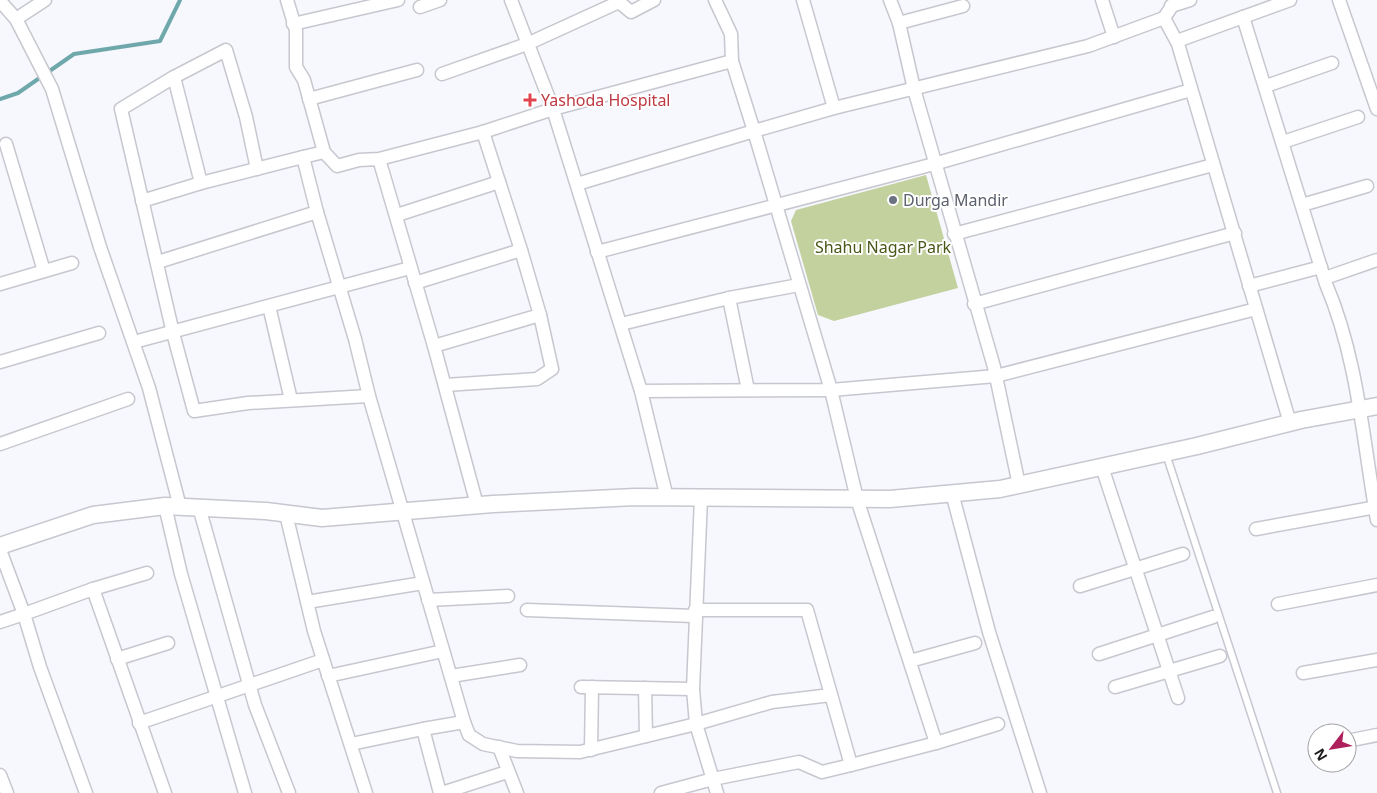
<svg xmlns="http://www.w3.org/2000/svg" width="1377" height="793" viewBox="0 0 1377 793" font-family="'Noto Sans',sans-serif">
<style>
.green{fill:#c2d19e}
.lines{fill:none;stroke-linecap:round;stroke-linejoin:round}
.stream{stroke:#6fa8ab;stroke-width:4}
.service-casing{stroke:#c7c7cf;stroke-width:9}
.minor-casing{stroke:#c7c7cf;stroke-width:15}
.tertiary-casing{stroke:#c7c7cf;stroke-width:19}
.service{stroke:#fff;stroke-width:6}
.minor{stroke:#fff;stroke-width:12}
.tertiary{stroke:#fff;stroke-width:16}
.health-dot{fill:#e0444e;stroke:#fff;stroke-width:2}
.worship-dot{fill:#6b7280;stroke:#fff;stroke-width:2}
.labels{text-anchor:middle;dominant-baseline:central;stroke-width:4;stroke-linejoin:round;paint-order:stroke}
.health-label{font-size:16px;fill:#be3a42;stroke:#fff;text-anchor:start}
.worship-label{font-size:16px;fill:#5b616d;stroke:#fff;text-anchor:start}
.park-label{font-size:16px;fill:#495718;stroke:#fff}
</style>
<rect width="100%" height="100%" fill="#f7f7fe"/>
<polygon class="green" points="926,175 958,288 834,321 818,315 791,221 796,210"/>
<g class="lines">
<polyline class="stream" points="0,99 18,93 74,54 160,41 180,0"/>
<defs>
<polyline id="service" points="1166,454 1277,793"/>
<g id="minor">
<polyline points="287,0 296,30 296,67 304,80 324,152"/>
<polyline points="715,0 731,34 732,61"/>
<polyline points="890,0 899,23 914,89 994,367 1019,485"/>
<polyline points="1102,0 1114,37"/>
<polyline points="1339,0 1377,109"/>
<polyline points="0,1 16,19 52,89 100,247 149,388 180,507"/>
<polyline points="1171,6 1190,0"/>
<polyline points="420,7 440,0"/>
<path d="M1243,17L1326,284C1358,359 1363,441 1377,520"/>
<polyline points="1164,18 1178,44 1290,423"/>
<polyline points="16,19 45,0"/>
<polyline points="899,23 963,6"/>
<polyline points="293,24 398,0"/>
<polyline points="1177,41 1290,0"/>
<polyline points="442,74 527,44 619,2 631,12 654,0"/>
<polyline points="174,77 201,183"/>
<polyline points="1266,86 1332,63"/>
<polyline points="309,99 417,70"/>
<polyline points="834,108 1088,46 1164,18 1176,0"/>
<polyline points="483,132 553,109 511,0"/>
<polyline points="1283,142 1358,117"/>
<polyline points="6,144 44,271"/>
<polyline points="303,157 324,152 337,166 359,160 379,159 434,346 540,315 521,250 483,132 379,159"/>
<polyline points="257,169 246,117 226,50 174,77 121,109 173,333 194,411 248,403 369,396"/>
<polyline points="577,184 754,131 732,61 553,109 641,391 667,498"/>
<polyline points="142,201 201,183 303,157 317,212"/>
<polyline points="1302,205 1367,186"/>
<polyline points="397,215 499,182"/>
<polyline points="954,234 1213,165"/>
<polyline points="597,252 934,164 1191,90"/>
<polyline points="158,262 317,212 355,339 369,396 464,722 423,729"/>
<polyline points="1325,278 1377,260"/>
<polyline points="415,283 521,250"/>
<polyline points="0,284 72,263"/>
<polyline points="1249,286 1321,267"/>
<polyline points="729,298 748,390"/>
<polyline points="974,304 1235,233"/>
<polyline points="269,306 291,400"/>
<polyline points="621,324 729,298 799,285"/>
<polyline points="134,342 410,268"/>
<polyline points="434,346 477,505"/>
<polyline points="0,362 99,333"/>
<polyline points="445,385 537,379 552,369 540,315"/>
<polyline points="641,391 831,390 996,376 1256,309"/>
<polyline points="0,444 128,399"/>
<polyline points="1102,467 1178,698"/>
<polyline points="952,493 989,632 1040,793"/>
<polyline points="701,498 693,689 696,724 717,793"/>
<polyline points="165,506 181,574 245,793"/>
<polyline points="199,507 255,705 289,793"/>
<polyline points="286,514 314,631 366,793"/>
<polyline points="1256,529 1377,507"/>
<polyline points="0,550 24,614 0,622"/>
<polyline points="1080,586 1183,554"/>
<polyline points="93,589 147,573"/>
<polyline points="428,600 508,596"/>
<polyline points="307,602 423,583"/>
<polyline points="1278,604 1377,585"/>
<polyline points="527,610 694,616"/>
<polyline points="695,610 807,610 851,765 936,743 857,499 831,390 754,131 834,108 803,0"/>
<polyline points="1099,654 1213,617"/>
<polyline points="117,659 168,643"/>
<polyline points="910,661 975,643"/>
<polyline points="1303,673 1377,660"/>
<polyline points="328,676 443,651"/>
<polyline points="451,676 520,665"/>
<polyline points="581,687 693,689"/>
<polyline points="1115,687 1220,656"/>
<polyline points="645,688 646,736"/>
<polyline points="464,722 469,735 483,744 517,751 580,752 696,724 772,702 831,695"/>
<polyline points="139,723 323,660"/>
<polyline points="1347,741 1377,735"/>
<polyline points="936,743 998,724"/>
<polyline points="351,744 423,729 440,793"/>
<polyline points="499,747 517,793"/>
<polyline points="591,750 592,687"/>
<polyline points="0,775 7,793"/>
<polyline points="86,793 40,667 24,614 93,589 165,793"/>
<polyline points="442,793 507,772"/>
<polyline points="661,793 713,779 799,762 822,772 851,765"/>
</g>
<polyline id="tertiary" points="0,546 93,515 165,506 266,511 322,518 493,504 635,497 890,499 1000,489 1197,446 1301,420 1377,406"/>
</defs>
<use href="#service" class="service-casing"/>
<use href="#minor" class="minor-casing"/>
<use href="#tertiary" class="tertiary-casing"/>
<use href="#service" class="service"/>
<use href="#minor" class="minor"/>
<use href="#tertiary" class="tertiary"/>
</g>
<path class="health-dot" d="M527.5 92.5h5v5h5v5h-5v5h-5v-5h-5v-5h5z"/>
<circle class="worship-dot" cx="893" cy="200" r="5"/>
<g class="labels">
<g class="health-label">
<text x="541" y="100">Yashoda Hospital</text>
</g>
<g class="worship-label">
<text x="903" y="200">Durga Mandir</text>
</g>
<g class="park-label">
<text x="883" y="247">Shahu Nagar Park</text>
</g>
</g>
<g transform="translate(1332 748) rotate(239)"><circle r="24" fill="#ffffff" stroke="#a5a5a6"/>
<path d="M0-4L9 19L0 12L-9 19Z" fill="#ae205b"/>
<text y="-8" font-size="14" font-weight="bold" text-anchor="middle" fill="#1d1d20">N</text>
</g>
</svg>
